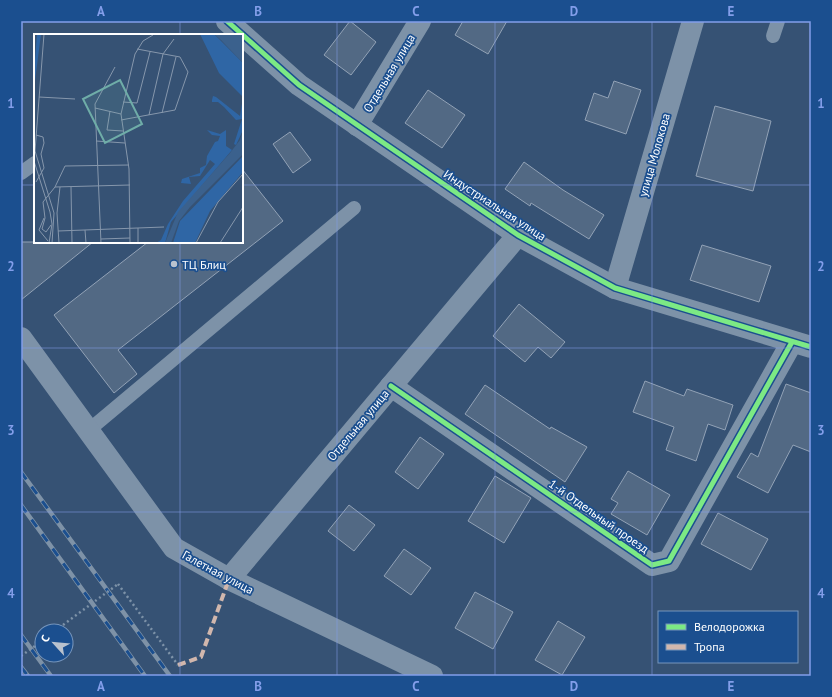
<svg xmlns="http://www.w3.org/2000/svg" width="832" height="697" viewBox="0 0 832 697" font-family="'PT Sans',sans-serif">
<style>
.building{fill:#526984;stroke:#92a2b6}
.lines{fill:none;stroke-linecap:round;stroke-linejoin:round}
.path{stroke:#7d92a8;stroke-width:2.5;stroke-dasharray:2 3;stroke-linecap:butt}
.lane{stroke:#7d92a8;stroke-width:14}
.street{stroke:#7d92a8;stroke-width:22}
.rail-casing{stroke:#7e92a7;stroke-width:4.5}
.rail{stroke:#1b4f8f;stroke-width:3;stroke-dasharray:9;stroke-linecap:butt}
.path-bridge{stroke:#7d92a8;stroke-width:2.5;stroke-dasharray:2 3;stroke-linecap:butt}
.quiet{stroke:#d1b7ad;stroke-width:4;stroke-dasharray:8 4;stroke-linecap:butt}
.cycleway-casing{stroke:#1b4f8f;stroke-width:8}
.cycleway{stroke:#7ce984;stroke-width:5}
.grid{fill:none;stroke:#839eea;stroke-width:1;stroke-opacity:0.55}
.poi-dot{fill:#b9c2ce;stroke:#1b4f8f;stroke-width:1.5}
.labels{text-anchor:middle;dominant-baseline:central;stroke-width:3.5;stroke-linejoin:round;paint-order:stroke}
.street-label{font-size:12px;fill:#fff;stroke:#1b4f8f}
.poi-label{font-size:12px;fill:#fff;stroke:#1b4f8f;text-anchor:start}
.inset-road{fill:none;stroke:#8697ac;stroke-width:1}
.view{fill:#6fada8;fill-opacity:0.15;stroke:#6fada8;stroke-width:2}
.inset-edge{fill:none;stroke:#fff;stroke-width:2}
.neatline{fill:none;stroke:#839eea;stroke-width:1.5}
.grid-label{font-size:13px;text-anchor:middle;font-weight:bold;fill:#839eea}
</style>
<rect width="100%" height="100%" fill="#365274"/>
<g class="building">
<polygon points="350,21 376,42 351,75 324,55"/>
<polygon points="463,21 507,21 488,54 455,35"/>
<polygon points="614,81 641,90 626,134 585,120 594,93 608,98"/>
<polygon points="428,90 465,115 442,148 405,123"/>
<polygon points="715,106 771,121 753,191 696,176"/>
<polygon points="290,132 311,160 293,173 273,144"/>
<polygon points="524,162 563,190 604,215 589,239 531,203 530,206 505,189"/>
<polygon points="242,169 283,221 118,350 137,374 114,393 54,315 148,242 242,242"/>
<polygon points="21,242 93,242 21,300"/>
<polygon points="702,245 771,266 759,302 690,280"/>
<polygon points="519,304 565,342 551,358 538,347 525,362 493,336"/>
<polygon points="645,381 684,396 687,389 733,405 725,430 708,424 696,461 666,450 674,427 633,412"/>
<polygon points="786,384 811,393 811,452 793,445 768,493 737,477 751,453 758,457"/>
<polygon points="485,385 550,429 551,427 587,447 565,482 465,414"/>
<polygon points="420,437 444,454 418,489 395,472"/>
<polygon points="628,471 670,495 647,535 611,514 618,503 611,499"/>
<polygon points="495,476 531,498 504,543 468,521"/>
<polygon points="349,505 375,525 354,551 328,531"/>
<polygon points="718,513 768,539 751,570 701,544"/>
<polygon points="404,549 431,568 411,595 384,576"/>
<polygon points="475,592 513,612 493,649 455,628"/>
<polygon points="558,621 585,637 562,675 535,660"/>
</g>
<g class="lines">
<polyline class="path" points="118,584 178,665"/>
<g class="lane">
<polyline points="773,36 778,21"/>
<polyline points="21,173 35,163"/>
<polyline points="89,430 354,208"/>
</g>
<g class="street">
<polyline points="227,21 299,85 518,235 615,288 811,347"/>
<polyline points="357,125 420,21"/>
<polyline points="615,288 693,21"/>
<polyline points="21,338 174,548 229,579 432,676"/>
<polyline points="391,386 652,565 669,561 792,342"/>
<polyline points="229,579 518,235"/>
</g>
<defs>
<g id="rail">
<polyline points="21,472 170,676"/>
<polyline points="21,505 145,676"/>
<polyline points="21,635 51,676"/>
<polyline points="21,667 28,676"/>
</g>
</defs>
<use href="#rail" class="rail-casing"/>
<use href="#rail" class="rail"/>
<g class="path-bridge">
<polyline points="55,631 118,584"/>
<polyline points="21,656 42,641"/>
</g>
<polyline class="quiet" points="178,665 201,657 229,579"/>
<defs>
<g id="cycleway">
<polyline points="227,21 299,85 518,235 615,288 811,347"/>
<polyline points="391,386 652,565 669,561 792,342"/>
</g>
</defs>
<use href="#cycleway" class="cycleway-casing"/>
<use href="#cycleway" class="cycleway"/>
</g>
<path class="grid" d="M180,21V35M337,21V676M495,21V676M652,21V676M21,185H35M242,185H811M180,242V676M21,348H811M21,512H811"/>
<circle class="poi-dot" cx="174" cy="264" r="4"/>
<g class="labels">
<g class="street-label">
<text transform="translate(389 73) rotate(-59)">Отдельная улица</text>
<text transform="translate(654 155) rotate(-74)">улица Молокова</text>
<text transform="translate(495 205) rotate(33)">Индустриальная улица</text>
<text transform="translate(358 425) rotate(-50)">Отдельная улица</text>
<text transform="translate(599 516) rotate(35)">1-й Отдельный проезд</text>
<text transform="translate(218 572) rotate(28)">Галетная улица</text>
</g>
<g class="poi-label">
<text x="182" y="264">ТЦ Блиц</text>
</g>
</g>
<g transform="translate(34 34)">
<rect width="209" height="209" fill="#365274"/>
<path d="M3,0H7L1,47L0,39ZM166,0H180L209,29V96L202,111L200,110L208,85L202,86L190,73L184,68H178V66L179,62L182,63L206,82L209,63L185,39ZM173,96L186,100L192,96V112L198,116L137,188L131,209H122L127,206L134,190L149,167L181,130L176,126L166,142L155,143L157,150L147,149L148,145L166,139V134L172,131L173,122L181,108L184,107L186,102L178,101ZM209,122V138L176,177L161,209H139L146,187Z" fill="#2f66a5"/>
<path d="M180,0H209V29L187,6ZM209,96V120L156,173L145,187L137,209H131L144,178L196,119L206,106Z" fill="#3b618d"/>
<path class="inset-road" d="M10,0L1,117L20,179L18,209M5,63L41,65M89,68L103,69L116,18M61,74L87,80M76,77L73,96L89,97M128,79L142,23M115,81L129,20L140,5M87,86L141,76L154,38L146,23L103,15M2,101L9,103L10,109L7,120L10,134L2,148M62,107L91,109M0,127L16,178L18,190L15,209M21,153L31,132L95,131M21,153L96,151M37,153L38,209M10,184L5,196L14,207M17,191L12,198L8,195L11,184L9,168L21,153M51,196L52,209M24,197L130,193M67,205L96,204M25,209L23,179L26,153M67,209L61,70L81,33M96,209L95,135L87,80L101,20L109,7L119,1M104,209V194M162,209L184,168L209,140M186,209L209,173"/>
<path class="view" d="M86,46L108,90L71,109L49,65Z"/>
<rect width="209" height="209" class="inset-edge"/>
</g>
<rect width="832" height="697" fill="none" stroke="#1b4f8f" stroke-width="44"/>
<rect x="658" y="611" width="140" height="52" fill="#1b4f8f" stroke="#7695bc"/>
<rect x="666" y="624" width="20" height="6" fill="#7ce984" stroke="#7695bc"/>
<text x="694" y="631" font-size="12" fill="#ffffff">Велодорожка</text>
<rect x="666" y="644" width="20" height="6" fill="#d1b7ad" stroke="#7695bc"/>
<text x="694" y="651" font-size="12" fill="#ffffff">Тропа</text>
<g transform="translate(54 643) rotate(297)"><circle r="19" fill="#1b4f8f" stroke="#7695bc"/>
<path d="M0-3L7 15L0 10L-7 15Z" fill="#b9c2ce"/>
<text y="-6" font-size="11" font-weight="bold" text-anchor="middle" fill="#ffffff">С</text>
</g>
<rect x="22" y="22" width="788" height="653" class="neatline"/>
<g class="grid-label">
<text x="101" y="16">A</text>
<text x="258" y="16">B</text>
<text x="416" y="16">C</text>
<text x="574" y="16">D</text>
<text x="731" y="16">E</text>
<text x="11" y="108">1</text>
<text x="821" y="108">1</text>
<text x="11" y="271">2</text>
<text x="821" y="271">2</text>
<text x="11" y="435">3</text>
<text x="821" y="435">3</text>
<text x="11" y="598">4</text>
<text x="821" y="598">4</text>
<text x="101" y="691">A</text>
<text x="258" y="691">B</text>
<text x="416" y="691">C</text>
<text x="574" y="691">D</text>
<text x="731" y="691">E</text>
</g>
</svg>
